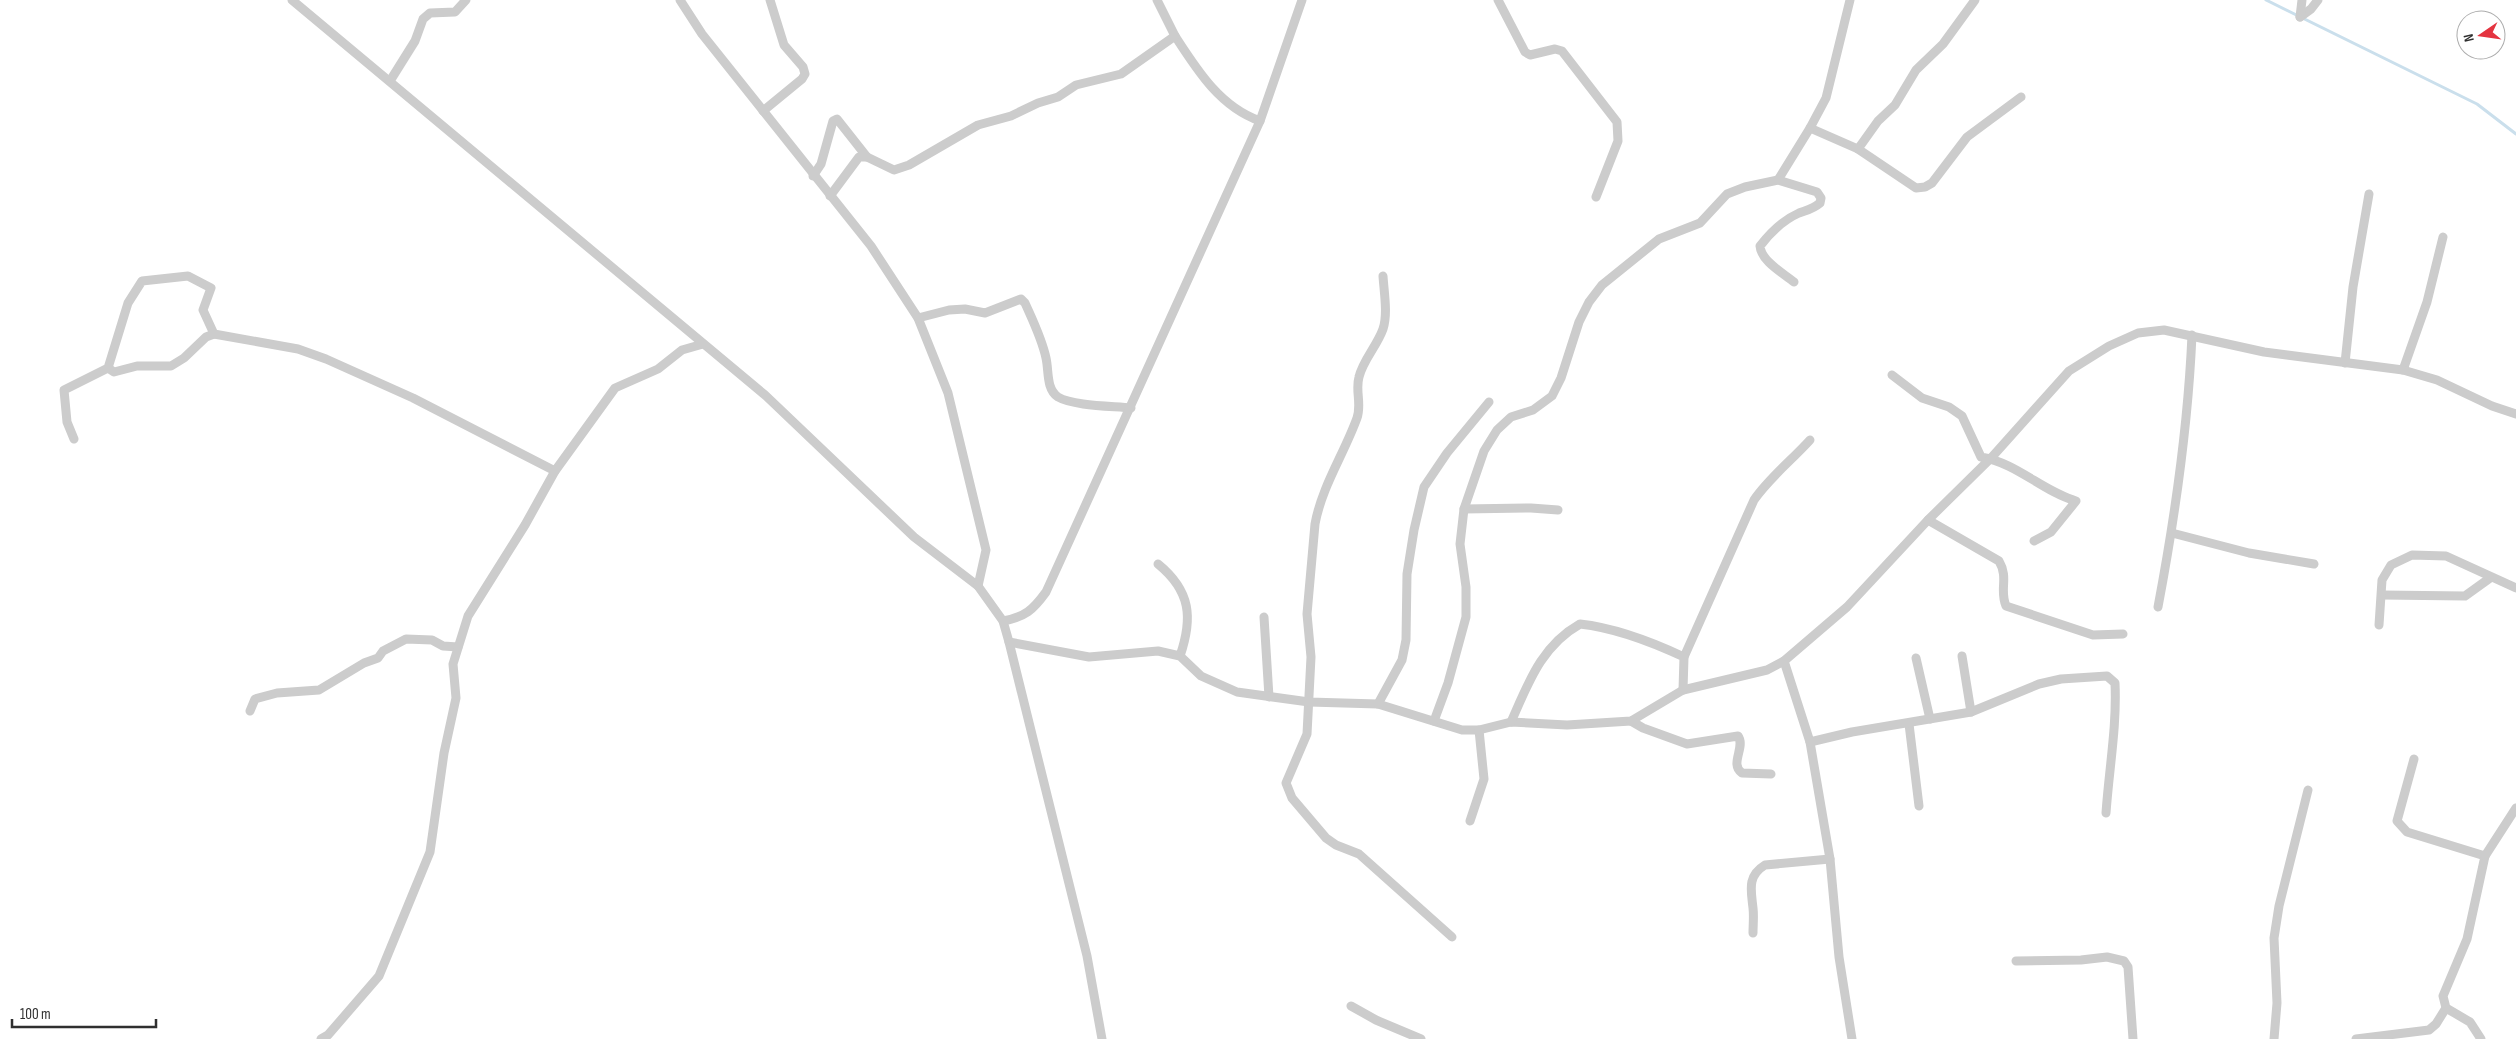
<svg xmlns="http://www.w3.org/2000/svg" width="2516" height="1039" viewBox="0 0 2516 1039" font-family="'Sofia Sans Condensed',sans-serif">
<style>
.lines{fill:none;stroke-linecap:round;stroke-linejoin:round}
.stream{stroke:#cadfec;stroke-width:3}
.street{stroke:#ccc;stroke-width:9}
</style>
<rect width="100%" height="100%" fill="#fff"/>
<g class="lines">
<polyline class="stream" points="2266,0 2477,104 2516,134"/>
<g class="street">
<polyline points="292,0 765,395 914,537 978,586 1003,621 1009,642 1087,956 1102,1039"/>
<polyline points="680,0 702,34 871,246 918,318 948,393 986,550 978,586"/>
<polyline points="1498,0 1525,52 1530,55 1555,49 1562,51 1617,122 1618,141 1596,197"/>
<polyline points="1975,0 1943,44 1916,70 1895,105 1878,121 1858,149 1916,188 1925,187 1932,183 1967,137 2021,97"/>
<polyline points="2300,17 2311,9 2318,0"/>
<polyline points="2300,17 2302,0"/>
<path d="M1175,36C1197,70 1220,107 1260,121"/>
<polyline points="390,81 415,41 423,19 430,13 455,12 466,0"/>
<polyline points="763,111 802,79 805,74 803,67 784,45 770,0"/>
<polyline points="1810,128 1858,149"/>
<polyline points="813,176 821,164 833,121 837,119 867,157"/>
<polyline points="1778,180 1810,128 1826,98 1850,0"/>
<polyline points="830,196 859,157 867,157 894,170 909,165 978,125 1011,116 1038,103 1058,97 1076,85 1121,74 1175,36 1157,0"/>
<path d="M1383,276C1384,292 1388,314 1383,329C1377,346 1363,360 1359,377C1355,391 1362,404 1357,418C1344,454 1322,486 1315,524L1307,614L1311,657L1307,734L1286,783L1292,798L1326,838L1336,845L1359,854L1452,937"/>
<path d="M918,318L949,310L965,309L985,313L1021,299L1025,303C1033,321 1042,339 1046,358C1049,371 1046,389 1058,397C1073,406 1113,406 1131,408"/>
<polyline points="2345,363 2353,287 2369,194"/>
<polyline points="108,368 114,372 137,366 171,366 184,358 206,337 214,334"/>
<polyline points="2403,370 2427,302 2443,237"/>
<path d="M1892,375L1922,398L1949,407L1962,416L1981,457C2017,463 2042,491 2076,501L2051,532L2034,541"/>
<polyline points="74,439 67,422 64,390 108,368 128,303 142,281 188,276 211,288 203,310 214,334 298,349 326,359 413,398 555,471"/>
<polyline points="1464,509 1531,508 1558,510"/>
<path d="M1928,520L1999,561C2009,578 1999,590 2006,606L2093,635L2123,634"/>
<polyline points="2172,533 2249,553 2314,564"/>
<path d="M1158,564C1191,591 1193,618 1180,656"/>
<polyline points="2382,595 2465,596 2490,578"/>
<path d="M2158,607C2175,517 2188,427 2192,335"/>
<polyline points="1264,617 1269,697"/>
<path d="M1003,621C1025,617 1033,610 1046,592L1260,121L1302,0"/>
<polyline points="2379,625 2382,580 2391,565 2412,555 2446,556 2516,588"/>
<polyline points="1009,642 1089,657 1158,651 1180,656 1201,676 1237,692 1309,702 1378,704 1462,730 1479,730 1511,722 1567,725 1631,721 1683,690 1767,670 1784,661 1847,607 1928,520 1992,457 2069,371 2109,346 2138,333 2164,330 2264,352 2403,370 2437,380 2492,406 2516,414"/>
<polyline points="1962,656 1971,712"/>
<path d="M1684,657L1754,500C1769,478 1791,461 1810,440"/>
<polyline points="1916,658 1930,719"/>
<polyline points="1784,661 1810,742 1830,859 1839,957 1852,1039"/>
<polyline points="1378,704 1402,660 1406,640 1407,574 1414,530 1424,487 1447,453 1489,402"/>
<polyline points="250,711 255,699 277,693 319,690 364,663 378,658 383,651 406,639 432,640 443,646 458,647"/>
<path d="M1434,721L1448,683L1466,617V587L1460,544L1464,509L1484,451L1497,430L1511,417L1533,410L1552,396L1561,378L1579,322L1589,302L1602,285L1659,239L1700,223L1727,194L1745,187L1778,180L1817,192L1821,198L1820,203C1813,209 1807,210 1799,213C1783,220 1770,233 1760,246C1761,261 1783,273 1794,282"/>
<path d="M1631,721L1643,728L1687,744L1738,736C1746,747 1729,764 1742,773L1771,774"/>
<path d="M1511,722C1528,684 1541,646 1580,624C1616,628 1652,642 1684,657L1683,690"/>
<polyline points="1909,724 1919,806"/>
<path d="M1810,742L1852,732L1971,712L2039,684L2061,679L2107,676L2115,683C2117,727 2109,769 2106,813"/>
<polyline points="2414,759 2397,821 2407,832 2485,856 2467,939 2443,996 2446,1008 2470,1022 2481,1039"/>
<polyline points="1470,821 1484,779 1479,730"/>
<polyline points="2485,856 2516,808"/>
<path d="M1753,933C1753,925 1754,916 1753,908C1751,890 1747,876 1765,865L1830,859"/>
<polyline points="2016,961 2081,960 2107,957 2124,961 2128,967 2133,1039"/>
<polyline points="1351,1006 1376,1020 1421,1039"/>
<polyline points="321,1039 328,1035 379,976 430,852 444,753 456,698 453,664 468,616 525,525 555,471 615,388 658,369 682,350 703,344"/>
<polyline points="2274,1039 2277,1003 2274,938 2279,906 2308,790"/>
<polyline points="2356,1039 2429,1030 2436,1024 2446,1008"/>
</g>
</g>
<g transform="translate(2481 35) rotate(257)"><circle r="24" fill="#ffffff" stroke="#acacac"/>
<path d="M0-4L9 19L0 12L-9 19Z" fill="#e43440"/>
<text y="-8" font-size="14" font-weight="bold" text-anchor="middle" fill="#2f2f2f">N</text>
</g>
<path d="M12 1019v8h144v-8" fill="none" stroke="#2f2f2f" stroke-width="2.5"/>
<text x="20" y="1019" font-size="15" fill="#2f2f2f" stroke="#ffffff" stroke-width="4" paint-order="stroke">100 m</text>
</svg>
